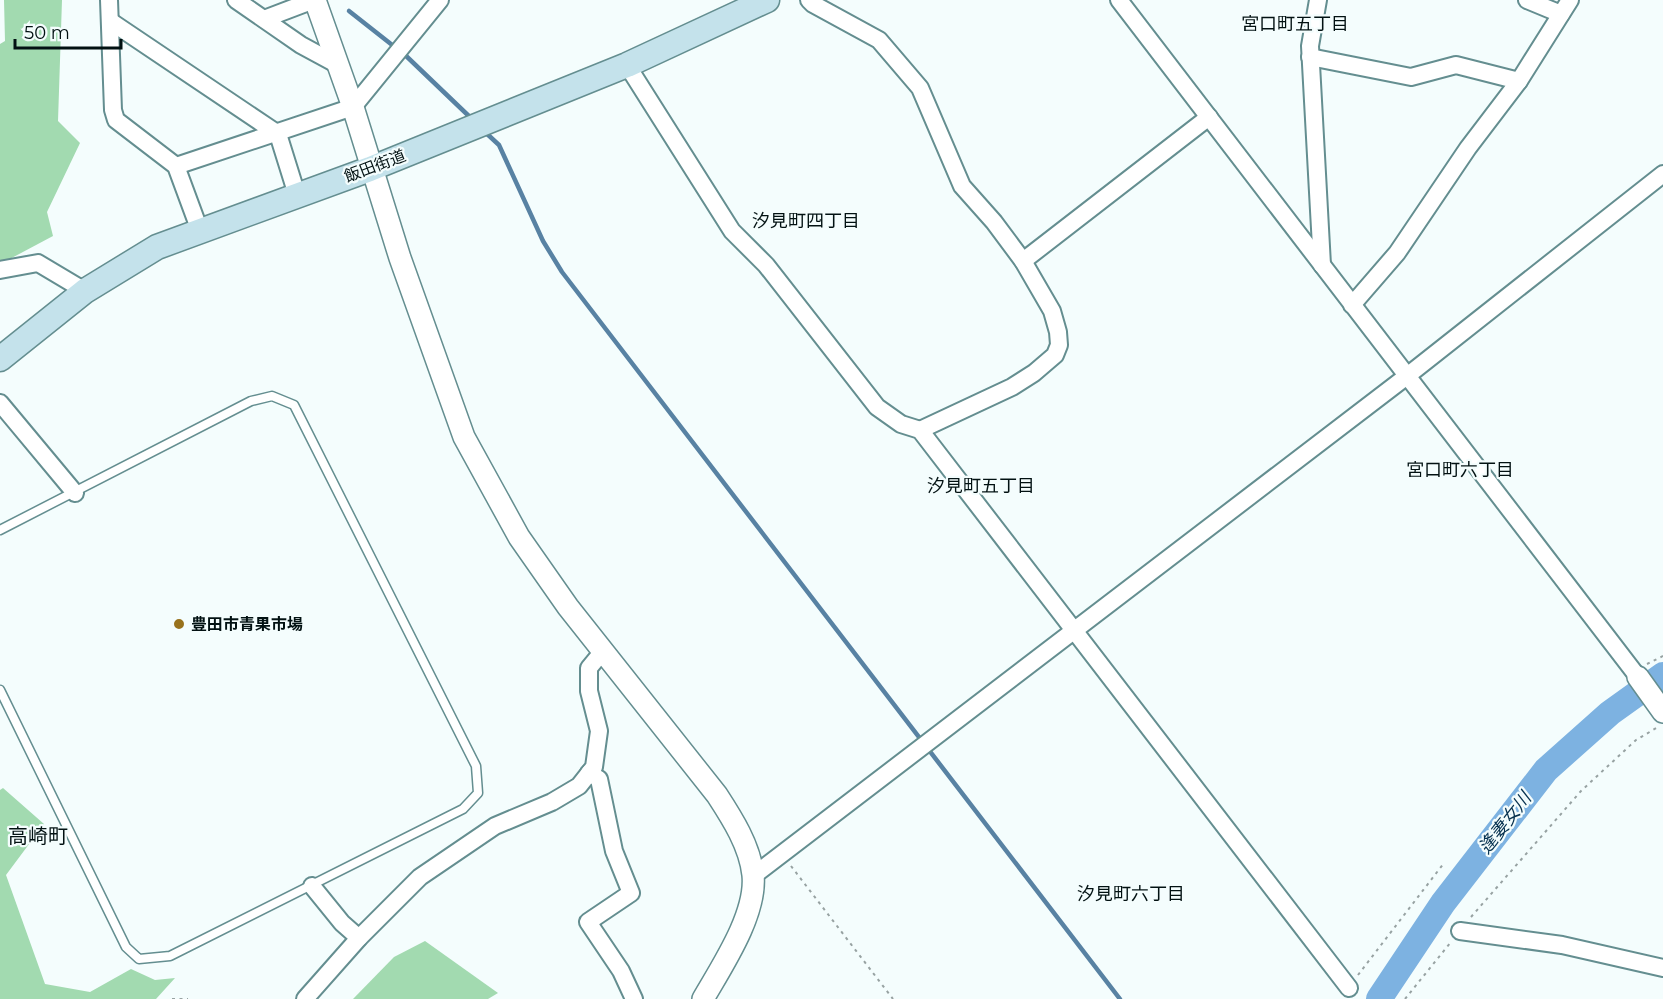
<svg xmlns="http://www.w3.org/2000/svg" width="1663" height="999" viewBox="0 0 1663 999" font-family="Montserrat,'Noto Sans JP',sans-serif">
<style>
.green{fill:#a2dab0}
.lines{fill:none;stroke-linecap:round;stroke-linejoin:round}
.stream{stroke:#5882a3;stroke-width:4.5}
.river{stroke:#7db2e1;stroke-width:26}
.service-casing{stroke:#648e90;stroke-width:11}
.minor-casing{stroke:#648e90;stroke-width:20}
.tertiary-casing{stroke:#648e90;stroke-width:24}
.secondary-casing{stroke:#648e90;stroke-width:27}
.path{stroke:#97a2a2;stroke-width:2;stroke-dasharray:3 4.5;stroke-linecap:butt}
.service{stroke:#fff;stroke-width:8}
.minor{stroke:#fff;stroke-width:16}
.tertiary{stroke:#fff;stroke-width:21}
.secondary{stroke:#c4e2eb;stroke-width:24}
.poi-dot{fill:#98721d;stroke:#f4fdfd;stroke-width:2}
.labels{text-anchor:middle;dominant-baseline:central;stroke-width:4.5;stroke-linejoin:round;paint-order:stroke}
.street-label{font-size:16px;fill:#021112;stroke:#f4fdfd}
.poi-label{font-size:16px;font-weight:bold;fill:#021112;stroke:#f4fdfd;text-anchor:start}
.neighbourhood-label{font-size:18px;fill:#021112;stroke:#f4fdfd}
.water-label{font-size:18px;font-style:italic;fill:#06314f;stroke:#f4fdfd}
.quarter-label{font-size:20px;fill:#021112;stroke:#f4fdfd}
</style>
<rect width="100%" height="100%" fill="#f4fdfd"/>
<g class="green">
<polygon points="4,0 62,0 58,121 80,143 47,212 53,236 6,261 0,260 0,44 5,41"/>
<polygon points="3,788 44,824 6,875 45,984 90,992 131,969 155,980 175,978 156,999 0,999 0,790"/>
<polygon points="425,941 498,993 488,999 353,999 394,957"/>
</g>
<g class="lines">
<g class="stream">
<polyline points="349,11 396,48"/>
<polyline points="403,53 473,120"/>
<polyline points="485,132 499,145 543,241 562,272 1120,999"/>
</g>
<polyline class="river" points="1379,999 1443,903 1546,770 1610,713 1663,675"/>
<defs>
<polyline id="service" points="0,530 251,401 272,396 294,405 476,766 478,793 463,809 170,956 139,959 126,947 0,690"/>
<g id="minor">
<polyline points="109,0 113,110 116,120 176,166 200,231"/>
<polyline points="236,0 301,45 338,65"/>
<polyline points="809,0 813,4 879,40 920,88 962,186 994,222 1023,261 1052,311 1058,332 1059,345 1055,355 1034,373 1012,387 920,430"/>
<polyline points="1119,0 1638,677"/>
<polyline points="1318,0 1310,46 1322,265"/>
<polyline points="1527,0 1561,14"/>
<polyline points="264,19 314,0"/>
<polyline points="110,21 278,134 297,195"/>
<polyline points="1310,57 1411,77 1456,65 1519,81"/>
<polyline points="627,65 732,231 766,265 877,407 901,424 920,430 1349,988"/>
<polyline points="176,166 353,107 440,0"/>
<polyline points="1023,261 1209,117"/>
<polyline points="0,270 38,263 85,291"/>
<polyline points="1352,305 1397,253 1468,148 1519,81 1570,0"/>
<polyline points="0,403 75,493"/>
<polyline points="589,773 599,779 614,851 631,893 588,922 621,971 634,999"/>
<polyline points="753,876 1407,376 1663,174"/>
<polyline points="312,886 342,923 359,938"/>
<polyline points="1460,931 1562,945 1663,968"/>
<polyline points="305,999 359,938 420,877 495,826 552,802 579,786 594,767 599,731 589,691 589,668 603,651"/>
</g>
<g id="tertiary">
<path d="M315,0L353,107L400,258L464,437L519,537L568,607L717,795C732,818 750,846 753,875C757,914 722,966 703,999"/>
<polyline points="1638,677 1663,712"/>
</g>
<polyline id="secondary" points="0,359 85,291 157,247 370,169 627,65 767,0"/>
</defs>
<use href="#service" class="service-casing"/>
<use href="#minor" class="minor-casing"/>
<use href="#tertiary" class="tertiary-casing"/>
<use href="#secondary" class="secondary-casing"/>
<g class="path">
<polyline points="1647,664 1663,656"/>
<polyline points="791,866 893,999"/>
<polyline points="1471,917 1581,791 1636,740 1658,727"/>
<polyline points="1358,975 1444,863"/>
<polyline points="172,999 188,999"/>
<polyline points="1405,999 1451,942"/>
</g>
<use href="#service" class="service"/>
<use href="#minor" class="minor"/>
<use href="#tertiary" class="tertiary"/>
<use href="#secondary" class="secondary"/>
</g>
<circle class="poi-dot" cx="179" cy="624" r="6"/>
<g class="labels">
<g class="street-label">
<text transform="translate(375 166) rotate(-21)">飯田街道</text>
</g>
<g class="poi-label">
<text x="191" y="624">豊田市青果市場</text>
</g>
<g class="neighbourhood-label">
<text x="1295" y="24">宮口町五丁目</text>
<text x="806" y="221">汐見町四丁目</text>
<text x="1460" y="470">宮口町六丁目</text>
<text x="981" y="486">汐見町五丁目</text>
<text x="1131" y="894">汐見町六丁目</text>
</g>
<g class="water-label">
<text transform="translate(1505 823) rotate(-52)">逢妻女川</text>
</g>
<g class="quarter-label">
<text x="38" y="836">高崎町</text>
</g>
</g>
<path d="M15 39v9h106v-9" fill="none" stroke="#021112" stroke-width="3"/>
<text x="24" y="39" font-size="18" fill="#021112" stroke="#f4fdfd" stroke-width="4.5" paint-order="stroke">50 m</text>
</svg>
